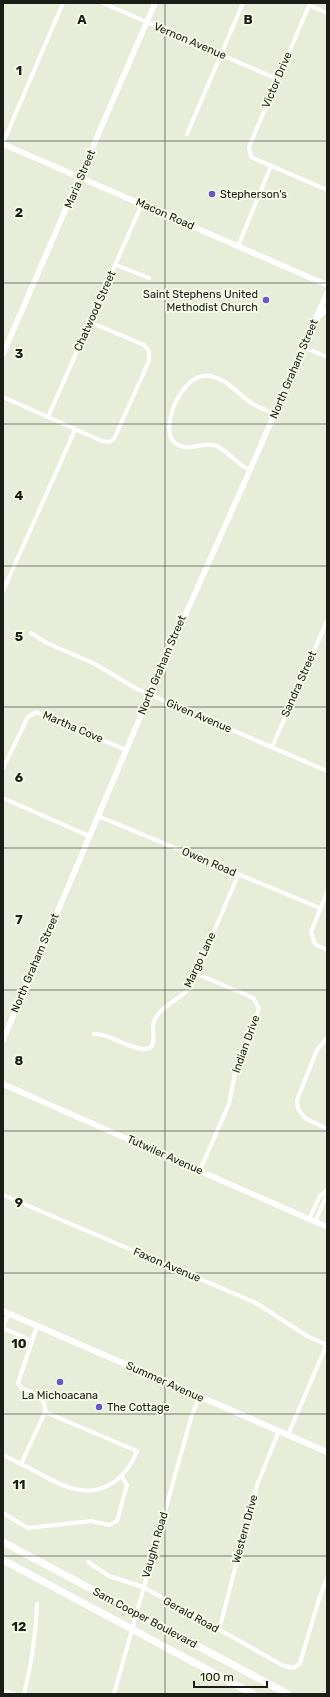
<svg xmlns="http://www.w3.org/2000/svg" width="330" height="1697" viewBox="0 0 330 1697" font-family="Rubik,sans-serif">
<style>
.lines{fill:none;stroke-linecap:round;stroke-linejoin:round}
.street{stroke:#fff;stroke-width:4}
.secondary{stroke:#fff;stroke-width:5.5}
.primary{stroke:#fff;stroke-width:6}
.highway{stroke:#fff;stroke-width:7}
.grid{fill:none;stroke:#1b1d16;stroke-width:1;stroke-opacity:0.55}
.poi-dot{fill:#6956cf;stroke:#f4fae6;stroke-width:1.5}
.labels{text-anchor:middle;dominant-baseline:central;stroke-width:4;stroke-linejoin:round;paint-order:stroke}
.street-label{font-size:11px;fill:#1b1d16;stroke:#f4fae6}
.poi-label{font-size:11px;fill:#1b1d16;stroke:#f4fae6;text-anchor:start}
.grid-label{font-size:13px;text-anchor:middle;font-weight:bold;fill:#1b1d16;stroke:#f4fae6;stroke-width:4;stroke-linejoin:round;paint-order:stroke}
</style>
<rect width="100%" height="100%" fill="#e7edd9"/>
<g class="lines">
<g class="street">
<polyline points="103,3 277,79"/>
<polyline points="310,3 249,147 251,157 327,190"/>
<polyline points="309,5 327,13"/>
<polyline points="187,134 243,3"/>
<polyline points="3,143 63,3"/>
<polyline points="238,246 271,166"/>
<polyline points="116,265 149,278"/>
<polyline points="303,347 327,357"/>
<polyline points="3,397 102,441 109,442 114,439 149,361 149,351 144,345 90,322"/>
<polyline points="48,417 142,204"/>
<path d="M250,470C236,465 227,448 213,445C199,443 186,453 174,442C159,428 182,371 210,376C229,380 235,392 250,402C257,407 266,410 275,414"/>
<polyline points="3,591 75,430"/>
<polyline points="31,633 47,643 95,664 137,689 327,771"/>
<polyline points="272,747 327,621"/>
<polyline points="3,768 28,717 36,712 126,750"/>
<polyline points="3,798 89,836"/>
<polyline points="98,816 320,908"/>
<polyline points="327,892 311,932 315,944 327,950"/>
<polyline points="197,974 249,996 254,999 259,1008 256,1018 236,1068 229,1104 200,1170"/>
<path d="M94,1034C99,1034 104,1035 109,1037C117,1040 150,1058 153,1043C155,1033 150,1025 157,1016C166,1002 182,999 191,986L238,875"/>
<polyline points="327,1038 317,1050 297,1100 298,1109 305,1118 327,1129"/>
<polyline points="3,1195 256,1303 307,1336 327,1345"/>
<polyline points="309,1219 320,1196 327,1190"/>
<polyline points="315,1222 326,1197 327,1190"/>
<polyline points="3,1326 9,1313"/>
<polyline points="3,1328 32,1341"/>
<polyline points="288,1435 327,1344"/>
<path d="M3,1455L21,1464L45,1412C46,1396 33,1393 21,1388L18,1383L37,1326"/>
<path d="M21,1464C38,1472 62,1488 81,1490C107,1494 128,1475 137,1451L45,1412"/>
<polyline points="3,1513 28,1528 91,1521 109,1525 117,1521 127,1485 122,1477"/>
<polyline points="88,1562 109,1576 143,1587 284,1666 294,1668 300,1663 319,1599 327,1578"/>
<polyline points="219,1630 257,1485 279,1431"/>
<polyline points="3,1691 14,1694"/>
<path d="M24,1694C32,1662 36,1636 37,1604"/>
<polyline points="114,1694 191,1418 199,1397"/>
</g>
<g class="secondary">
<polyline points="3,144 327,285"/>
<polyline points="317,318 327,309"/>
<polyline points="3,354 155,3"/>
<polyline points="3,1040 150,694 250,470 327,293"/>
<polyline points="3,1084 327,1227"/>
</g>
<polyline class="primary" points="3,1311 327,1452"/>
<g class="highway">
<polyline points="3,1542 288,1694"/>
<polyline points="3,1560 253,1694"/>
</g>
</g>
<path class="grid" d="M165,3V1694M3,141H327M3,283H327M3,424H327M3,566H327M3,707H327M3,848H327M3,990H327M3,1131H327M3,1273H327M3,1414H327M3,1556H327"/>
<g class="poi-dot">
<circle cx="212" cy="194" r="4"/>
<circle cx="266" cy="300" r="4"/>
<circle cx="60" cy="1382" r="4"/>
<circle cx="99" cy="1407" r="4"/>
</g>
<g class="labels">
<g class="street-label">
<text transform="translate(190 41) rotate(23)">Vernon Avenue</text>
<text transform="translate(277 80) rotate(-67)">Victor Drive</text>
<text transform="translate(80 179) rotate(-67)">Maria Street</text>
<text transform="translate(165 214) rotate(24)">Macon Road</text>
<text transform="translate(95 311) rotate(-66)">Chatwood Street</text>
<text transform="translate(294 369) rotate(-67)">North Graham Street</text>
<text transform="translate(162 665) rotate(-67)">North Graham Street</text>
<text transform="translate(299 684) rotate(-66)">Sandra Street</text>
<text transform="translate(199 716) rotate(23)">Given Avenue</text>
<text transform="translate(73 727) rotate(23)">Martha Cove</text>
<text transform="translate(209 862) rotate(23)">Owen Road</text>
<text transform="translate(200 960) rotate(-65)">Margo Lane</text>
<text transform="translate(35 963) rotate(-67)">North Graham Street</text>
<text transform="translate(246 1044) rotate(-70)">Indian Drive</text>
<text transform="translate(165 1155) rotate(24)">Tutwiler Avenue</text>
<text transform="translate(167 1265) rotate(23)">Faxon Avenue</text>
<text transform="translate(165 1382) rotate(24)">Summer Avenue</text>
<text transform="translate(245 1529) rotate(-75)">Western Drive</text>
<text transform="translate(155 1545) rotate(-74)">Vaughn Road</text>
<text transform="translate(191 1615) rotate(29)">Gerald Road</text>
<text transform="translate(145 1618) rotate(28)">Sam Cooper Boulevard</text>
</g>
<g class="poi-label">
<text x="220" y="194">Stepherson's</text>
<text x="258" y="294" text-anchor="end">Saint Stephens United<tspan x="258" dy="13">Methodist Church</tspan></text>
<text x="60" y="1395" text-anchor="middle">La Michoacana</text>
<text x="107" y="1407">The Cottage</text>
</g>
</g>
<g class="grid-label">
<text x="82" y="24">A</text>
<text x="248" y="24">B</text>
<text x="19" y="75">1</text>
<text x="19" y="217">2</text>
<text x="19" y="358">3</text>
<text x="19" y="500">4</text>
<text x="19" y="641">5</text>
<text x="19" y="782">6</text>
<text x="19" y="924">7</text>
<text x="19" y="1065">8</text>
<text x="19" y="1207">9</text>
<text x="19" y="1348">10</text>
<text x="19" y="1489">11</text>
<text x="19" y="1631">12</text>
</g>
<rect width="330" height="1697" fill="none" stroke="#1b1d16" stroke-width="8"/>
<path d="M194 1681v6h73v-6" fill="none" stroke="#1b1d16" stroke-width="2"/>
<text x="200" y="1681" font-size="12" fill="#1b1d16" stroke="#f4fae6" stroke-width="3" paint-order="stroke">100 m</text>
</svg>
